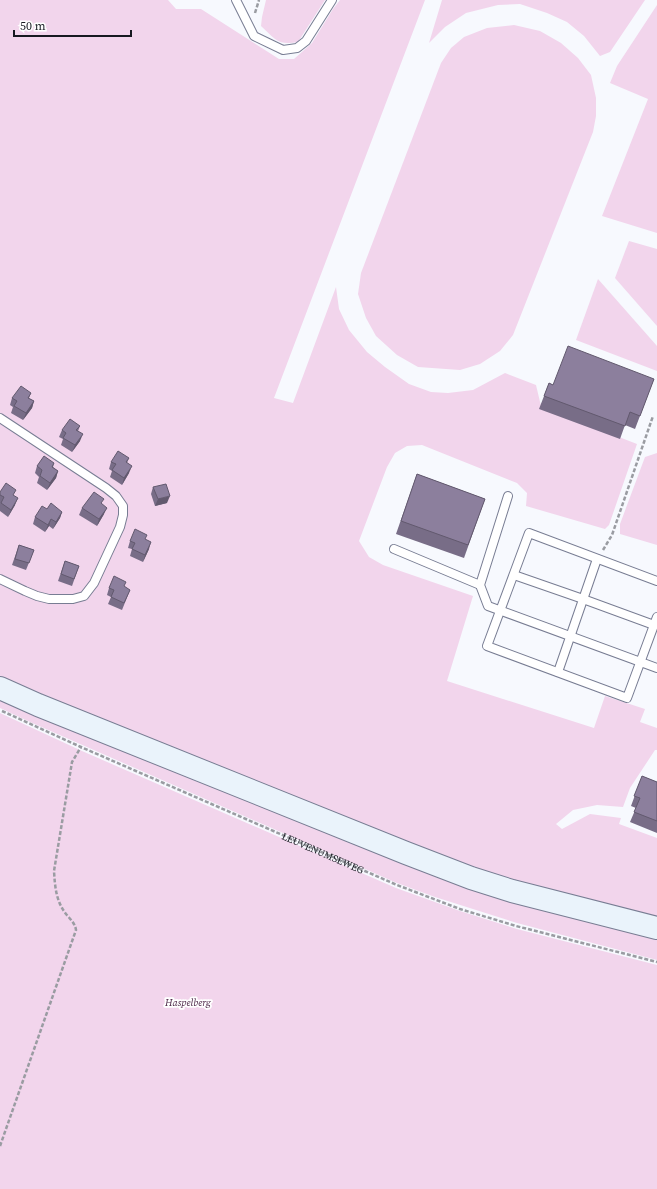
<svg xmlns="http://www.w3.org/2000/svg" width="657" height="1189" viewBox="0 0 657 1189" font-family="'Source Serif 4',serif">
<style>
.green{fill:#f2d5ec}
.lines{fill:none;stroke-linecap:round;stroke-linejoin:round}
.service-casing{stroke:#787d93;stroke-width:10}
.secondary-casing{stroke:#787d93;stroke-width:24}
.path{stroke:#9a9ca2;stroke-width:2.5;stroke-dasharray:4 2;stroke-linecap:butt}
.service{stroke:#fff;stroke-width:8}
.secondary{stroke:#eaf3fb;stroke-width:22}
.wall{fill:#786d87}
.shaded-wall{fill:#62596e}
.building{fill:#8c7f9d;stroke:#62596e}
.labels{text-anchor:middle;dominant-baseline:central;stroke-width:3.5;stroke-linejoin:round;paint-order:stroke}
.street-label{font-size:10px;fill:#171921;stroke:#fff}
.park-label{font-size:10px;font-style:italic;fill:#461f41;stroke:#fff}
</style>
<rect width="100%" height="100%" fill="#f7f9fe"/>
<g class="green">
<polygon points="0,0 168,0 176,9 201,9 279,59 294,59 312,43 333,9 340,0 425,0 274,398 293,403 336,287 339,309 349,330 367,352 385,367 409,384 431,392 448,393 473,390 505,373 536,385 541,406 552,411 637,444 609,525 605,529 526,506 527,493 517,483 422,445 407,446 395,453 387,467 359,541 369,557 383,565 473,596 447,681 594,728 605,696 645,709 640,722 657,728 657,750 655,750 630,788 623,807 597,805 573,810 556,824 562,829 590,814 621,818 619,824 657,838 657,920 474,871 0,681 0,583 24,594 86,598 126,516 108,485 0,414"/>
<path d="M266,0H325L298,42C278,46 275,39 261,26L262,17Z"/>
<polygon points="442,0 645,0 610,52 600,56 584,36 567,22 547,13 520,4 498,5 466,13 445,27 429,43"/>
<polygon points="657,5 657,233 602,216 648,99 610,83 617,66"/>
<polygon points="514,25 540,31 561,43 578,58 591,75 596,98 596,116 593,132 513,335 500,351 480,364 460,370 418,367 397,355 376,336 366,318 358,294 361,273 441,63 451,48 464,37 487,28"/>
<polygon points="629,241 657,249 657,326 615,278"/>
<polygon points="598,279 657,346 657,371 576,340"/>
<polygon points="0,421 105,491 113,498 119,506 120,515 118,526 91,583 82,594 62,597 38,593 0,576"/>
<polygon points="657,453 657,545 620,534 620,524 645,457"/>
<polygon points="0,696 657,935 657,960 517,923 435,897 397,883 30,722 0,708"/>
<polygon points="0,713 82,751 396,888 460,911 517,929 657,965 657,1189 0,1189"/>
</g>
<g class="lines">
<defs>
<g id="service">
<polyline points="236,0 254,36 283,50 297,48 306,41 332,0"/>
<polyline points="0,418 106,488 116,496 123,506 123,515 120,527 94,583 84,596 73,599 49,599 37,596 25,591 0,579"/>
<polyline points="508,496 480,585 488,606 657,668"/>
<polyline points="394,549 480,585"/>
<polyline points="514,575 583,599 654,625"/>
<polyline points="657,581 529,533 487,646 627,698 657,617"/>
<polyline points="558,672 597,559"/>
</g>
<polyline id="secondary" points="0,688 38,705 406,853 471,878 512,891 657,928"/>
</defs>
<use href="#service" class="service-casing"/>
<use href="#secondary" class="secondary-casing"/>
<g class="path">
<polyline points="255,13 259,0"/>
<polyline points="603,550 612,535 653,416"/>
<path id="s1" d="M2,711L81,747L397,885L460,909L516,926L657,962"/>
<path d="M0,1146L76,930C75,923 70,919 66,914C56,901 55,887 54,871L72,762L81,747"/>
</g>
<use href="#service" class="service"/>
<use href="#secondary" class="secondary"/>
</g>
<g class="wall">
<polygon points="654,379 635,429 625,425 620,439 539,409 549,383 553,385"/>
<polygon points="31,393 29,398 34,401 32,408 23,420 11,413 13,407 10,405 12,398"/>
<polygon points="80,426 78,431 80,441 72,452 61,445 63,439 59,437 62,430"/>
<polygon points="129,458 127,463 129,473 122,485 110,477 112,471 109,469 111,462"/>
<polygon points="54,463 53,467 58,471 56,478 47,490 37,483 39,477 35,473 37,466"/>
<polygon points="417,474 485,499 464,558 396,534"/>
<polygon points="153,487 167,503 155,506 151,494"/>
<polygon points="0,492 14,496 15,505 8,517 0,511"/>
<polygon points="102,504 104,514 97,526 79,515 82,508"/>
<polygon points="47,509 62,512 60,518 53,529 49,526 45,532 33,524 35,517"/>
<polygon points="145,539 149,549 143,562 130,556 132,549 128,548 130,541"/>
<polygon points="19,545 34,550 26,570 12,565"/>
<polygon points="65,561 79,566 72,586 58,581"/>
<polygon points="124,587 130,590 122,610 108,604 111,597 107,595 109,588"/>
<polygon points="642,776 657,782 657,833 630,822 636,808 631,806"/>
</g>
<g class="shaded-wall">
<polygon points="34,401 32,408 23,420 26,413"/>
<polygon points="83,434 80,441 72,452 75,445"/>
<polygon points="132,466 129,473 122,485 124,478"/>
<polygon points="58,471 56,478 47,490 50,483"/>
<polygon points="170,496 167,503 155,506 158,499"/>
<polygon points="18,498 15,505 8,517 11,510"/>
<polygon points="107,508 104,514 97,526 99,519"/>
<polygon points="62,512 60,518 53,529 56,522"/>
<polygon points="51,519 49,526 45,532 48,525"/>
<polygon points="151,542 149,549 143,562 145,555"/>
</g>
<g class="building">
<polygon points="568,346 654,379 640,416 630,412 625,426 544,396 549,383 553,385"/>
<polygon points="21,386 31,393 28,398 34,401 26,413 14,406 17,401 12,398"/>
<polygon points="70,419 80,426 76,430 83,434 75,445 63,438 66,433 62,430"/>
<polygon points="118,451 129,458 126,462 132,466 124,478 112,470 116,464 111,462"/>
<polygon points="44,456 54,463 52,467 58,471 50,483 40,476 42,470 37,466"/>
<polygon points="417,474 485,499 468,545 401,521"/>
<polygon points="6,483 16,490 13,495 18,498 11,510 1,503 4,497 0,495 0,492"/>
<polygon points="166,484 170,496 158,499 153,487"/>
<polygon points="94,492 104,499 101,503 107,508 99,519 82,508"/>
<polygon points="51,503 62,512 56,522 51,519 48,525 35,517 42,506 47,509"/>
<polygon points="135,529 147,535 145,539 151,542 145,555 132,549 135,543 130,541"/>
<polygon points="19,545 34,550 29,563 15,559"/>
<polygon points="65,561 79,566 74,579 61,574"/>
<polygon points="114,576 126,582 124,586 130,590 124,603 111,597 114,590 109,588"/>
<polygon points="642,776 657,782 657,821 634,812 640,798 634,796"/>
</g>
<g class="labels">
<g class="street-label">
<text stroke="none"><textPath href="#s1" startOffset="351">LEUVENUMSEWEG</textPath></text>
</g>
<g class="park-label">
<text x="188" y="1002">Haspelberg</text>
</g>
</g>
<path d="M14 30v6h117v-6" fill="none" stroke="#171921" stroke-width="2"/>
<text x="20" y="30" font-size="12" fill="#171921" stroke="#ffffff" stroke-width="3" paint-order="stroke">50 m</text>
</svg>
